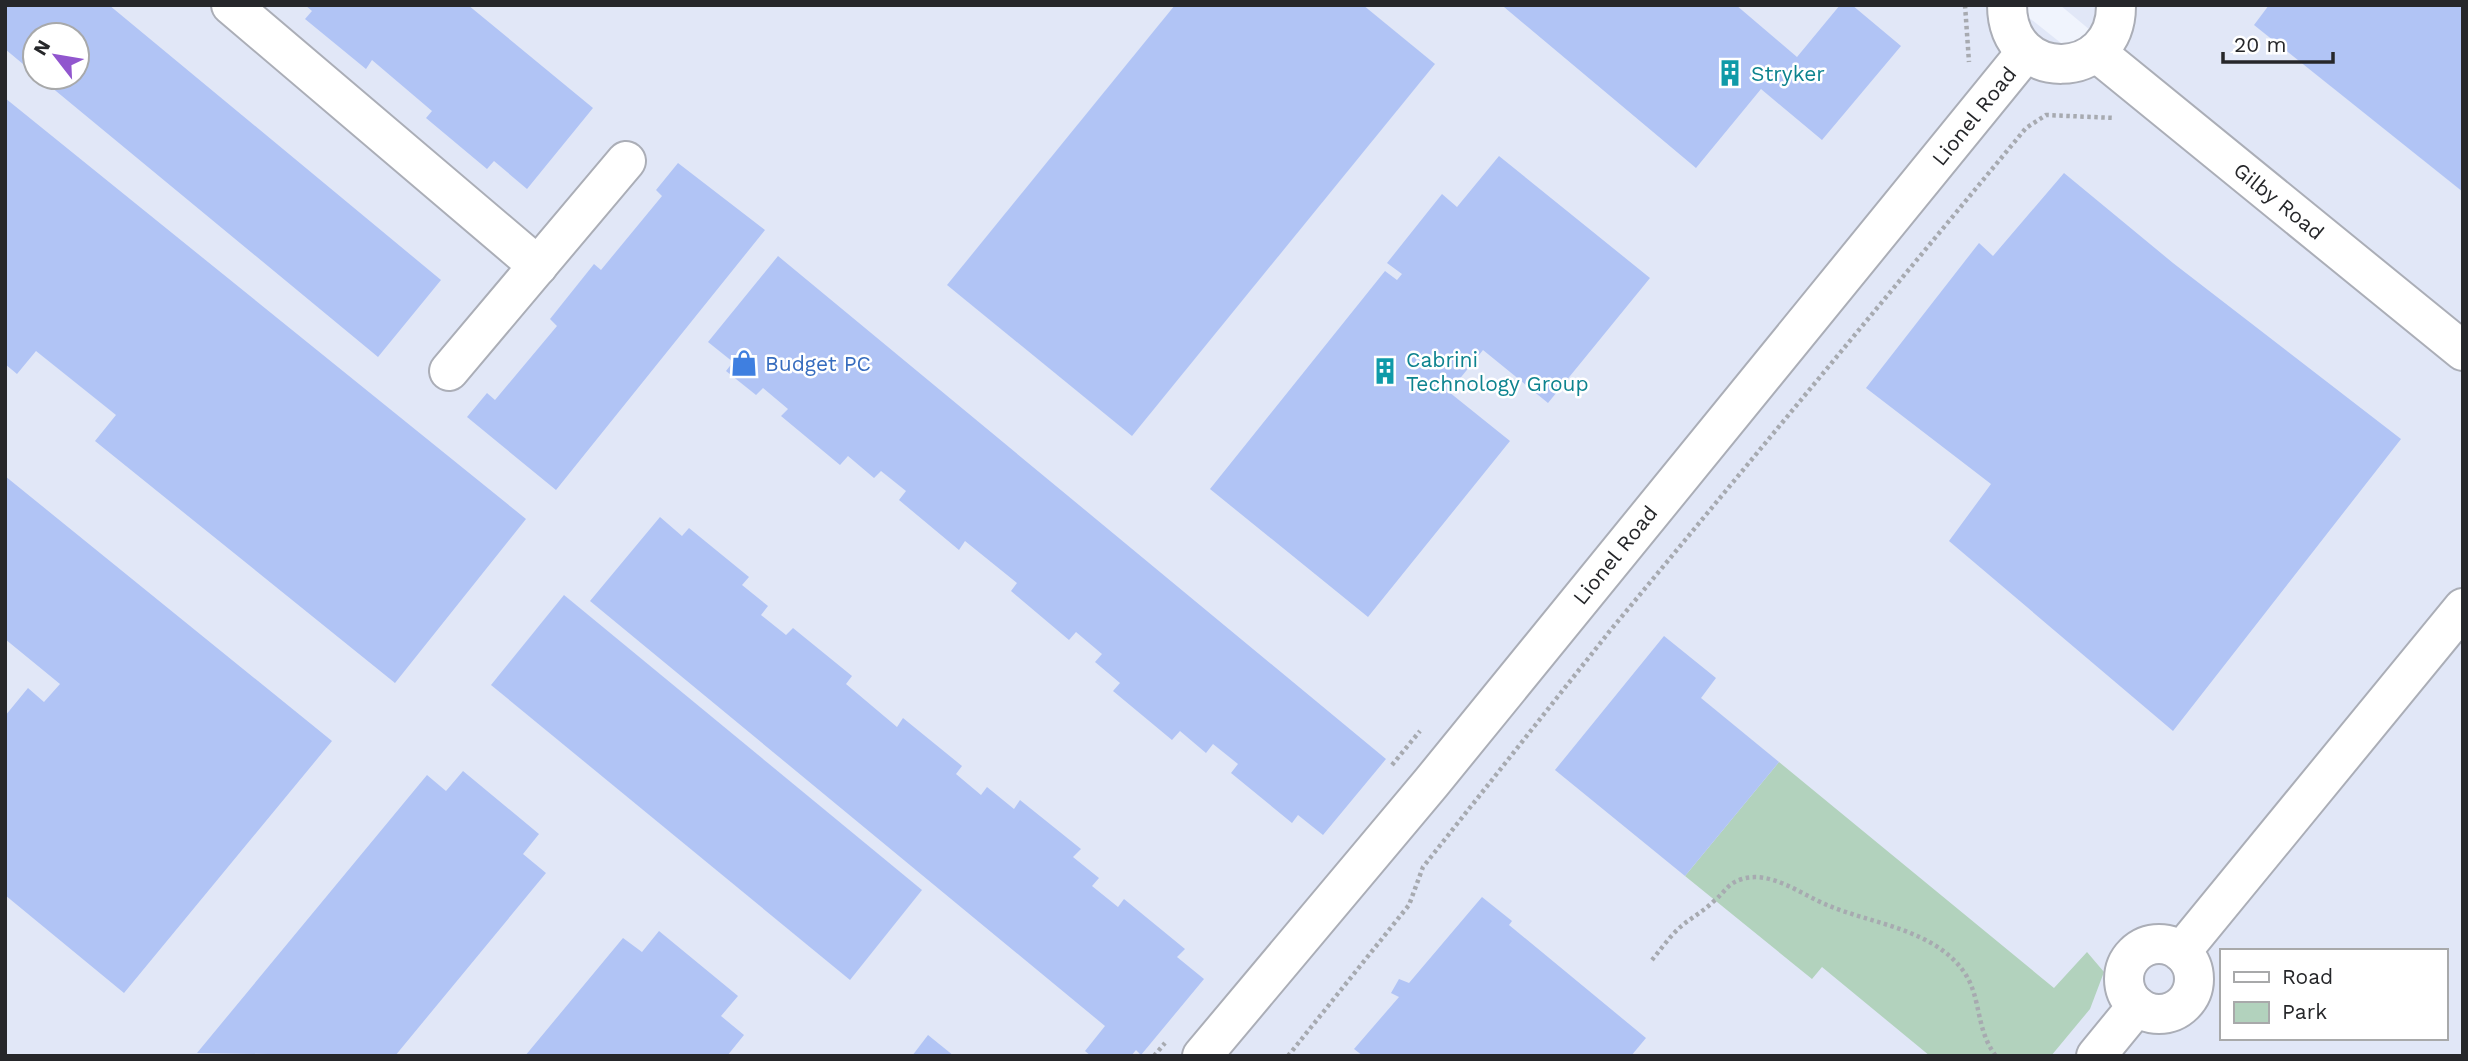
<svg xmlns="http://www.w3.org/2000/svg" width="2468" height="1061" viewBox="0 0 2468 1061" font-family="'Work Sans',sans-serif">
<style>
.built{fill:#e1e7f7;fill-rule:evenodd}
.green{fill:#b2d2bd}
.building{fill:#b1c4f5}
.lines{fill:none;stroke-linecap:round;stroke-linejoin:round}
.minor-casing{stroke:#abaeb7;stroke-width:42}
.path{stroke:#a7aab0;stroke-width:4.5;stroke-dasharray:3.5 3.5;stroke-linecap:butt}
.minor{stroke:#fff;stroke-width:38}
.labels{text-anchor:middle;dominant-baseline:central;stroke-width:5;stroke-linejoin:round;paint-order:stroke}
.culture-label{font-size:21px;fill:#0d838f;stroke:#fff;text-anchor:start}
.street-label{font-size:21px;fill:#26272a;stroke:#fff}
.shop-label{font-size:21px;fill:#366cbe;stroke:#fff;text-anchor:start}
</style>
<rect width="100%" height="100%" fill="#f0f4fd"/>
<g class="built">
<path d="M5,5H2013L2463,363V1056H5ZM35,35H77V77H35ZM2221,951H2445V1038H2221Z"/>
<polygon points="2060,5 2463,5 2463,341"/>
</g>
<polygon class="green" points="1779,762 2054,988 2087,952 2104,972 2090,1009 2051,1056 1930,1056 1822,967 1812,979 1685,876"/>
<g class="building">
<polygon points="5,5 109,5 441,280 378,357 39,77 77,77 77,35 35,35 35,74 5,49"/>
<polygon points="305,5 468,5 593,108 527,189 494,161 487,169 426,118 432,111 372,60 366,69 305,19 312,11"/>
<polygon points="1175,5 1363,5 1435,64 1132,436 947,285"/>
<polygon points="1506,5 1736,5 1797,57 1840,5 1852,5 1901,46 1822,140 1761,89 1696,168 1504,7"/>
<polygon points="2269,5 2463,5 2463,192 2254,25"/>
<polygon points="5,98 526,519 395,683 95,441 116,415 36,351 17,374 5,364"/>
<polygon points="1499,156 1650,278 1548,403 1483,350 1449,392 1510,441 1368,617 1210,489 1385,271 1397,280 1402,274 1387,263 1442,194 1457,207"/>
<polygon points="678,163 765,230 556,490 467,417 487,393 495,400 557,326 550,319 594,264 601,270 662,196 656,190"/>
<polygon points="2064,173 2173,263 2401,439 2173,731 1949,541 1991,484 1866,388 1979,243 1993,256"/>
<polygon points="778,256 1386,759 1323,835 1298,815 1292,823 1231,773 1238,764 1213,744 1206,753 1180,731 1172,740 1113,691 1120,683 1095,662 1102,654 1076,632 1069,640 1011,591 1017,583 965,541 959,550 899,500 906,491 881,471 874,478 848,456 840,465 781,416 788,409 763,388 756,395 726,371 733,362 708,342"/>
<polygon points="5,476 332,741 124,993 5,895 5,716 28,688 44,702 60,684 5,639"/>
<polygon points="660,517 682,536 689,528 749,577 742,585 768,606 761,615 786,635 793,628 852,676 846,684 897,727 903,718 962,766 956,774 981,795 987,787 1014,809 1020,800 1081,849 1073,857 1099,878 1092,886 1118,907 1124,899 1185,949 1177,957 1204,979 1141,1055 1136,1050 1131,1056 1091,1056 1085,1051 1105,1026 590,601"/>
<polygon points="564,595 922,890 850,980 491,685"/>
<polygon points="1664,636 1716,678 1701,698 1779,762 1685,876 1555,770"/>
<polygon points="463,771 539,834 523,854 546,873 395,1056 197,1053 427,775 446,791"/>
<polygon points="1482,897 1512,921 1509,925 1646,1038 1631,1056 1363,1056 1354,1049 1399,997 1391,993 1399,979 1409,983"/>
<polygon points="659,931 738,996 721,1016 744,1035 727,1056 525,1056 623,938 642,952"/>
<polygon points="928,1035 954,1056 912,1056"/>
</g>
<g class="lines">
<defs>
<g id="minor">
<polyline points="231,5 538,266"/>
<path d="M2007,5C2007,85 2117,82 2116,5"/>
<polyline points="2096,52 2463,351"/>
<polyline points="449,371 626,161"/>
<circle cx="2159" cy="979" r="35"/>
<polyline points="2181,952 2463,608"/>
<polyline points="1202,1056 1431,783 2026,52"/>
<polyline points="2096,1056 2137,1006"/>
</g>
</defs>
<use href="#minor" class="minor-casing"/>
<g class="path">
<polyline points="1965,5 1969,62"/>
<polyline points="1392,765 1420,731"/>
<path d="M1652,960C1662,948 1672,933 1684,924C1694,916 1705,910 1714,901C1725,892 1728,883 1742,879C1771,870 1802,895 1827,905C1872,924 1934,929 1964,972C1982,998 1975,1029 1996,1056"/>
<polyline points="1154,1056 1165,1043"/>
<polyline points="1288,1056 1409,905 1423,867 1609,632 2026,128 2046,115 2115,118"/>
</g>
<use href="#minor" class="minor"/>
</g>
<defs>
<symbol id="building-bare" viewBox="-9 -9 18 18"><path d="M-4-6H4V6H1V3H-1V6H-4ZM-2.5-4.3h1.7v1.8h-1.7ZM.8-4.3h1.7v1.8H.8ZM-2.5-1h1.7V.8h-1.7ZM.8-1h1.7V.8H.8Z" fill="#0f9aa8" stroke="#fff" stroke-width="2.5" paint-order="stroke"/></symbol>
<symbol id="shop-bare" viewBox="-9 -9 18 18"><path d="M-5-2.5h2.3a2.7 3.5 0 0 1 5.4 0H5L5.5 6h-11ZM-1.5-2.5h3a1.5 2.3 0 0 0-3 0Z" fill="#3f7fe0" stroke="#fff" stroke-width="2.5" paint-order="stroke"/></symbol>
</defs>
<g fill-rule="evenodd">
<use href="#building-bare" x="1711" y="54" width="38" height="38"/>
<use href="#shop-bare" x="725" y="344" width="38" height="38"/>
<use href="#building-bare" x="1366" y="352" width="38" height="38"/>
</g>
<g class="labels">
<g class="culture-label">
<text x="1751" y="73">Stryker</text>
<text x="1406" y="359">Cabrini<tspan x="1406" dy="24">Technology Group</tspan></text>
</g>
<g class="street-label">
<text transform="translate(1974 116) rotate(-51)">Lionel Road</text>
<text transform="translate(2279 201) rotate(39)">Gilby Road</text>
<text transform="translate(1615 555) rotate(-51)">Lionel Road</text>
</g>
<g class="shop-label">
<text x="765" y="363">Budget PC</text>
</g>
</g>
<rect width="2468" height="1061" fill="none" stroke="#26272a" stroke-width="14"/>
<rect x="2220" y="949" width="228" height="91" fill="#ffffff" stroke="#a8a9aa" stroke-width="2"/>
<rect x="2234" y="972" width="35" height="10" fill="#ffffff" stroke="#a8a9aa" stroke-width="2"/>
<text x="2282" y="984" font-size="21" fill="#26272a">Road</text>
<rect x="2234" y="1002" width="35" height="21" fill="#b2d2bd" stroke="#a8a9aa" stroke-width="2"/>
<text x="2282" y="1019" font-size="21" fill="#26272a">Park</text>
<g transform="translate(56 56) rotate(301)"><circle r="33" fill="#ffffff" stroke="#a8a9aa" stroke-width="2"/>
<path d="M0-5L12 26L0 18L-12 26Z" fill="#9156ce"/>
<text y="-10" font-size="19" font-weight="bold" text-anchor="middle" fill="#26272a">N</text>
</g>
<path d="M2223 52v10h110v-10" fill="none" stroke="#26272a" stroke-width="3.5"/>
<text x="2234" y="52" font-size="21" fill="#26272a" stroke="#ffffff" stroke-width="5" paint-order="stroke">20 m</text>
</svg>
